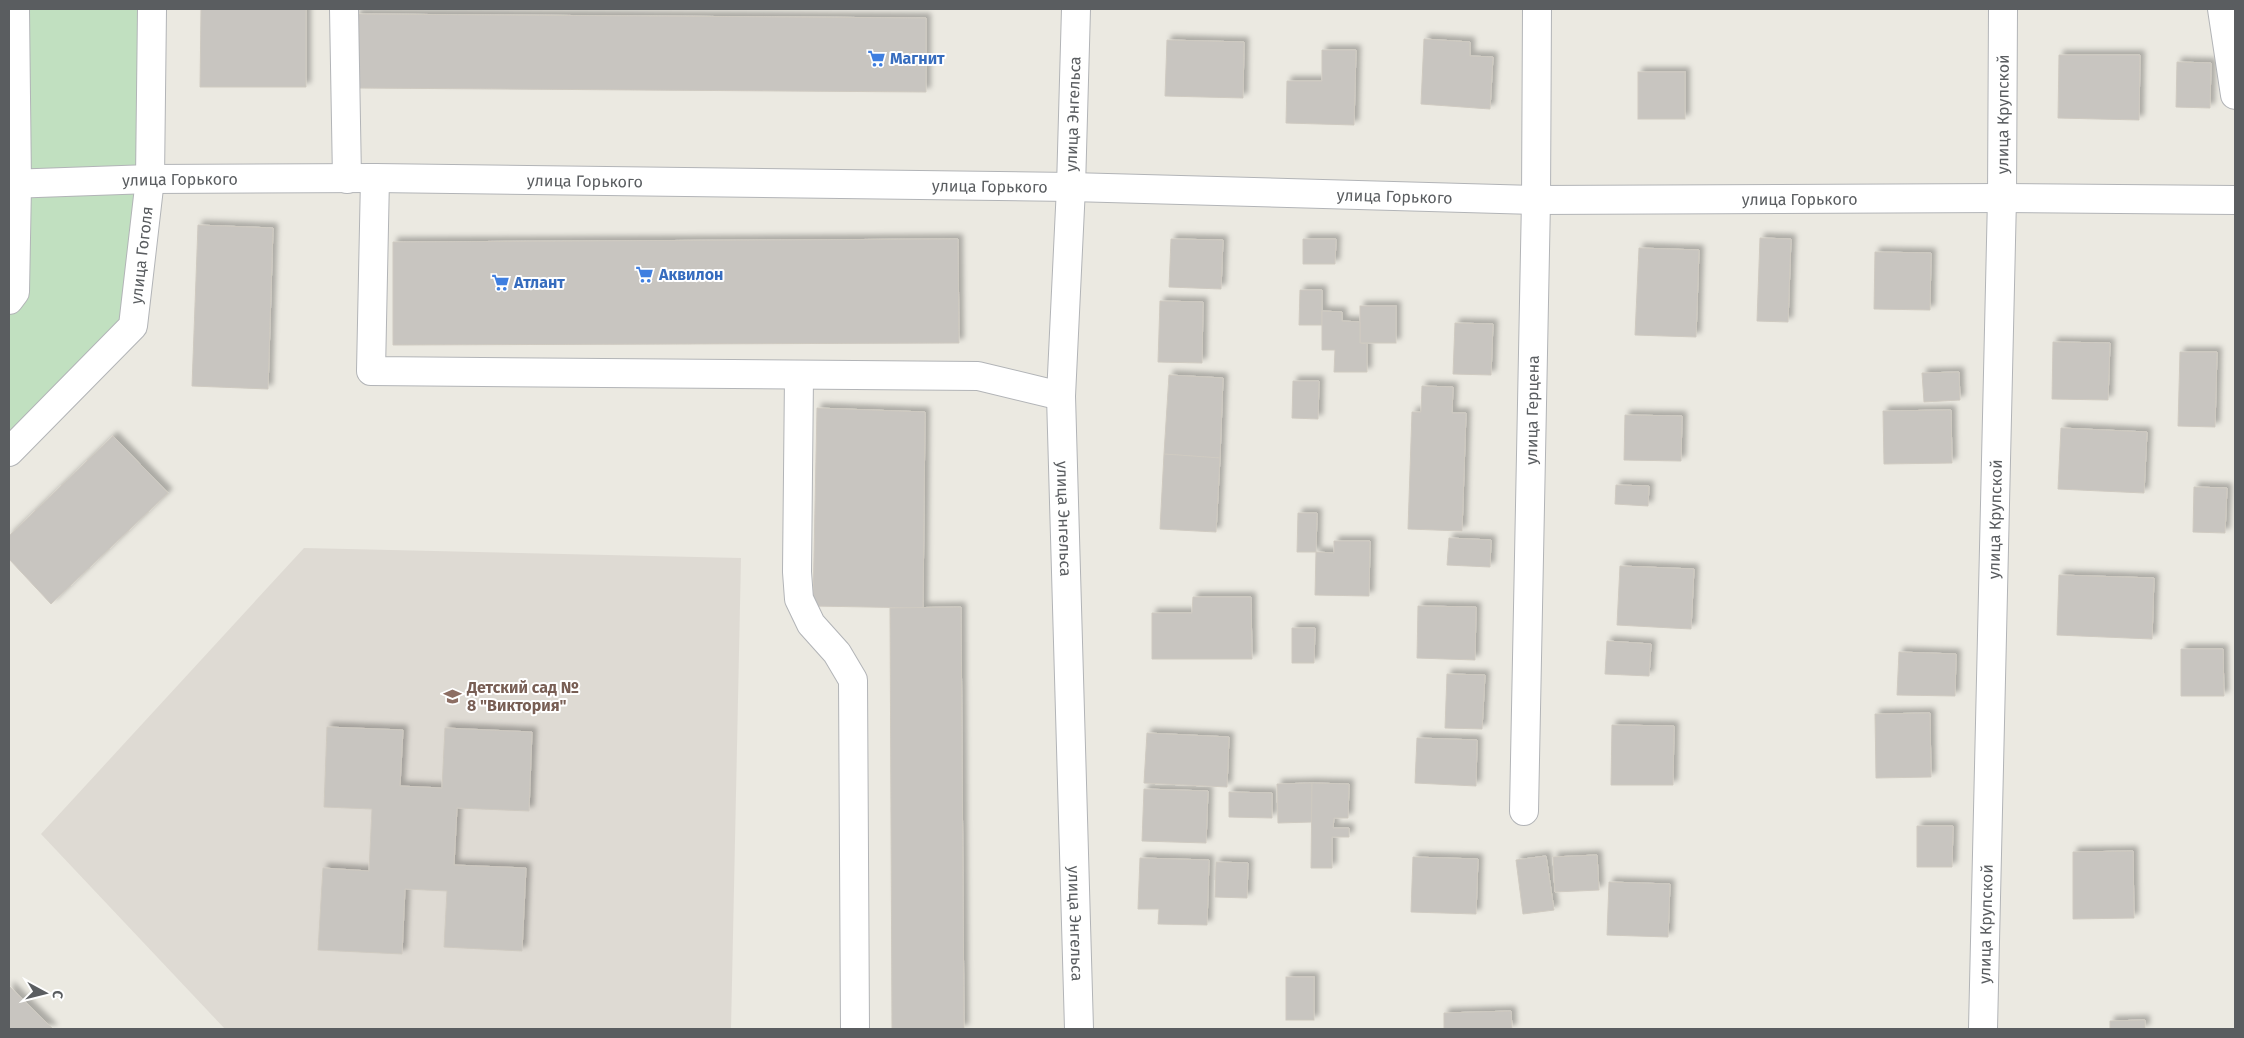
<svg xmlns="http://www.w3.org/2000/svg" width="2244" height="1038" viewBox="0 0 2244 1038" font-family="'Fira Sans',sans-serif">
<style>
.education{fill:#dedad3}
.green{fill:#c1e0c0}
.building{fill:#c8c5c0;stroke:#cfcac1;filter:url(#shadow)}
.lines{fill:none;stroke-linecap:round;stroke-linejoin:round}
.minor-casing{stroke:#b2b4b7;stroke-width:30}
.minor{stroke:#fff;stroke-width:28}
.labels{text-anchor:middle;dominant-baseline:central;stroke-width:4;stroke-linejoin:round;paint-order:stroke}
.shop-label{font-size:16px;font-weight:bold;fill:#366cbe;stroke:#fff;text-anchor:start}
.street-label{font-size:16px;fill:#5a5d60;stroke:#fff}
.education-label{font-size:16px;font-weight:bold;fill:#785e54;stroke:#fff;text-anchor:start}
</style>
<defs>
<filter id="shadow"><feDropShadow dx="4.5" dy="-4.5" stdDeviation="2.5" flood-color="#0004"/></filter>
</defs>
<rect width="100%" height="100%" fill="#ebe9e1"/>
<polygon class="education" points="304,548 741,558 731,1029 225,1029 41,834"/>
<polygon class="green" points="9,9 152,9 133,326 9,452"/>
<g class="building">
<polygon points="201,9 306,9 306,87 200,87"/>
<polygon points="356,14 926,18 926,92 355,88"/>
<polygon points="1424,39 1470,42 1470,56 1493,57 1490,109 1421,104"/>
<polygon points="1167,40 1244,42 1243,98 1165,96"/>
<polygon points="1322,50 1356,50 1354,125 1286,123 1287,81 1322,81"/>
<polygon points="2059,55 2140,55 2139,120 2058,118"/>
<polygon points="2177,62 2211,63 2210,108 2176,107"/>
<rect x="1638" y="72" width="47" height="47"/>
<polygon points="198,225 273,228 268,389 192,386"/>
<polygon points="1760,238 1791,239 1788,322 1757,321"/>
<polygon points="958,239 959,343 393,345 393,242"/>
<polygon points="1171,239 1223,240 1221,289 1169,287"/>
<polygon points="1303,239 1336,239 1335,264 1303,264"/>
<polygon points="1639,248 1699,250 1696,337 1635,335"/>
<polygon points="1875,252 1931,253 1930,310 1874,309"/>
<polygon points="1300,290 1322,290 1322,325 1299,325"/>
<polygon points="1160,301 1203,302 1202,363 1158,362"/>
<rect x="1360" y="306" width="36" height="37"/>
<polygon points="1322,311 1342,312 1342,321 1360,322 1360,343 1367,344 1367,372 1334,372 1335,350 1322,350"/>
<polygon points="1455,323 1493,324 1491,375 1453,374"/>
<polygon points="2053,342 2110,343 2108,400 2052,399"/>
<polygon points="2180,352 2217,352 2215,427 2178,426"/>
<polygon points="1959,372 1960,400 1924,402 1922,373"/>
<polygon points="1169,375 1223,378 1220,458 1164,454"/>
<polygon points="1293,381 1319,381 1318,419 1292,418"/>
<polygon points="1422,386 1453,387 1452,413 1466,413 1462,531 1408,529 1412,412 1421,412"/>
<polygon points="817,408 925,412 923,608 813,606"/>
<polygon points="1951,410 1952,463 1884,464 1883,411"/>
<polygon points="1625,415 1682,416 1681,461 1624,460"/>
<polygon points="2061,428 2147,432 2144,493 2058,489"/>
<polygon points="113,436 168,493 51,604 9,559 9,536"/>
<polygon points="1164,454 1220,458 1216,532 1160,529"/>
<polygon points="1616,485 1649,486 1648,506 1615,504"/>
<polygon points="2194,487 2227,488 2225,533 2193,532"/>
<polygon points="1298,513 1317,513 1316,552 1297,552"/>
<polygon points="1449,538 1491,540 1490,567 1447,565"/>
<polygon points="1334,541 1370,541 1369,596 1315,595 1316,552 1334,553"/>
<polygon points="1620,566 1694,569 1691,629 1617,625"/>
<polygon points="2059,575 2154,578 2152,639 2057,635"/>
<polygon points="1193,597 1251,597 1252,659 1152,659 1152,613 1192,613"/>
<polygon points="1418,606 1476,607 1475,660 1417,658"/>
<polygon points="961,607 964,1029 892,1029 890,608"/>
<polygon points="1292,628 1315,628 1314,663 1292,663"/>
<polygon points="1607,641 1651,644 1649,676 1605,674"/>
<polygon points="2181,649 2223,649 2224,696 2181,696"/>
<polygon points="1899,652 1956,654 1955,696 1897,695"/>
<polygon points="1447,674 1485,675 1482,729 1445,728"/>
<polygon points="1930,713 1931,777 1876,778 1875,714"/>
<polygon points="1612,725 1674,726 1673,785 1611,785"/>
<polygon points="327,727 403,730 400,786 442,788 445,728 532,732 529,811 457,808 454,865 526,868 522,951 444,947 447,891 405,889 402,954 318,950 323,868 369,871 372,809 324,807"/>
<polygon points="1147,733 1229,737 1227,787 1144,783"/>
<polygon points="1417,738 1477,740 1476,786 1415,783"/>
<polygon points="1312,783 1312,822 1278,823 1277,784"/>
<polygon points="1312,783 1349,784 1348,818 1334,818 1333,828 1349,828 1349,837 1332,837 1332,868 1311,868"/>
<polygon points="1144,789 1208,791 1206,843 1142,841"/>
<polygon points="1229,792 1272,793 1272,818 1229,817"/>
<polygon points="1917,826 1953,826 1952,867 1917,867"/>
<polygon points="2133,851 2134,918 2073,919 2073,852"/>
<polygon points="1597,855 1599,890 1555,892 1553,857"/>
<polygon points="1546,856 1554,910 1523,914 1516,860"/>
<polygon points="1413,857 1478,859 1476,914 1411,912"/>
<polygon points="1140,858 1209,860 1207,925 1158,924 1159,909 1138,909"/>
<polygon points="1216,862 1248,863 1247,898 1215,897"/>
<polygon points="1609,882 1670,884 1668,937 1607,935"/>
<rect x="1286" y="977" width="28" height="43"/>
<polygon points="9,986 53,1029 9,1029"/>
<polygon points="1511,1011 1512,1029 1444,1029 1444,1013"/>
<polygon points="2145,1020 2145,1029 2110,1029 2110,1021"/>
</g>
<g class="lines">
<defs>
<g id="minor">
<polyline points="344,9 347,179"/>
<path id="s1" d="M1076,9L1071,187L1061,396L1079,1029"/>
<polyline points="2222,9 2235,95"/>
<polyline points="375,178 371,371 978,376 1061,396"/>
<path id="s2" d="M9,184L150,179L375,178L1071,187L1536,200L2002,198L2235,200"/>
<polyline points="9,300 15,292 17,185 15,9"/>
<polyline points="799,376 797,572 799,599 811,624 837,653 853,680 855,1029"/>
<path id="s3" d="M9,452L133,326L150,179L152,9"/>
<path id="s4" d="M1524,811L1536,200L1537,9"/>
<path id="s5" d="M1983,1029L2002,198L2003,9"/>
</g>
</defs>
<use href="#minor" class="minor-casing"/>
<use href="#minor" class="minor"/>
</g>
<defs>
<symbol id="supermarket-bare" viewBox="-9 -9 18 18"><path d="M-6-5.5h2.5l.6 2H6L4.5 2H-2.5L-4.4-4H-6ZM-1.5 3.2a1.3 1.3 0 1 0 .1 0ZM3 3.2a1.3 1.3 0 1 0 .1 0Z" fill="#3f7fe0" stroke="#fff" stroke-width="2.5" paint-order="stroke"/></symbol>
<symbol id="school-bare" viewBox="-9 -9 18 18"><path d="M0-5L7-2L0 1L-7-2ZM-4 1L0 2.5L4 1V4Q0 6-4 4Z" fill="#8d6e63" stroke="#fff" stroke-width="2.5" paint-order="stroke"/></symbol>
</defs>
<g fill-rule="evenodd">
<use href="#supermarket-bare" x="864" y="46" width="25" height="25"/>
<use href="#supermarket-bare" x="632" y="262" width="25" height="25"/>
<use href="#supermarket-bare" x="488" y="270" width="25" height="25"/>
<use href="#school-bare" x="440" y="684" width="25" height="25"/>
</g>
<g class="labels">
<g class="shop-label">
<text x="890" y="58">Магнит</text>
<text x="659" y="274">Аквилон</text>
<text x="514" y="282">Атлант</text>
</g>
<g class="street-label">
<text transform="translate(1073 114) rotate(-88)">улица Энгельса</text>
<text stroke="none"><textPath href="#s5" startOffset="915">улица Крупской</textPath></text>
<text stroke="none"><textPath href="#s2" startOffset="171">улица Горького</textPath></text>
<text stroke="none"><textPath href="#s2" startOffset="576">улица Горького</textPath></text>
<text stroke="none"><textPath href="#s2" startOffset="981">улица Горького</textPath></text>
<text stroke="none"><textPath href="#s2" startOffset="1386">улица Горького</textPath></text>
<text stroke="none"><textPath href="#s2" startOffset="1791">улица Горького</textPath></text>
<text stroke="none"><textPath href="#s3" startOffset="248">улица Гоголя</textPath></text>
<text stroke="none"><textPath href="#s4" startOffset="401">улица Герцена</textPath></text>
<text stroke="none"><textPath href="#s1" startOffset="510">улица Энгельса</textPath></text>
<text stroke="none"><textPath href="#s5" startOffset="510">улица Крупской</textPath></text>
<text stroke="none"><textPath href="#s1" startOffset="915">улица Энгельса</textPath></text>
<text stroke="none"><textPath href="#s5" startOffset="105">улица Крупской</textPath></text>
</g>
<g class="education-label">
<text x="467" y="687">Детский сад №<tspan x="467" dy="18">8 "Виктория"</tspan></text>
</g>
</g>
<rect width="2244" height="1038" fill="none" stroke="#5a5d60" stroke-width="20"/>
<g transform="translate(45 993) rotate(97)" stroke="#ffffff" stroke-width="4" paint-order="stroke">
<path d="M0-4L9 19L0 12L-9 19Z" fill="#5a5d60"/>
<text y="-8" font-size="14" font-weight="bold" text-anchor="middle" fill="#5a5d60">С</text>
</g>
</svg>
